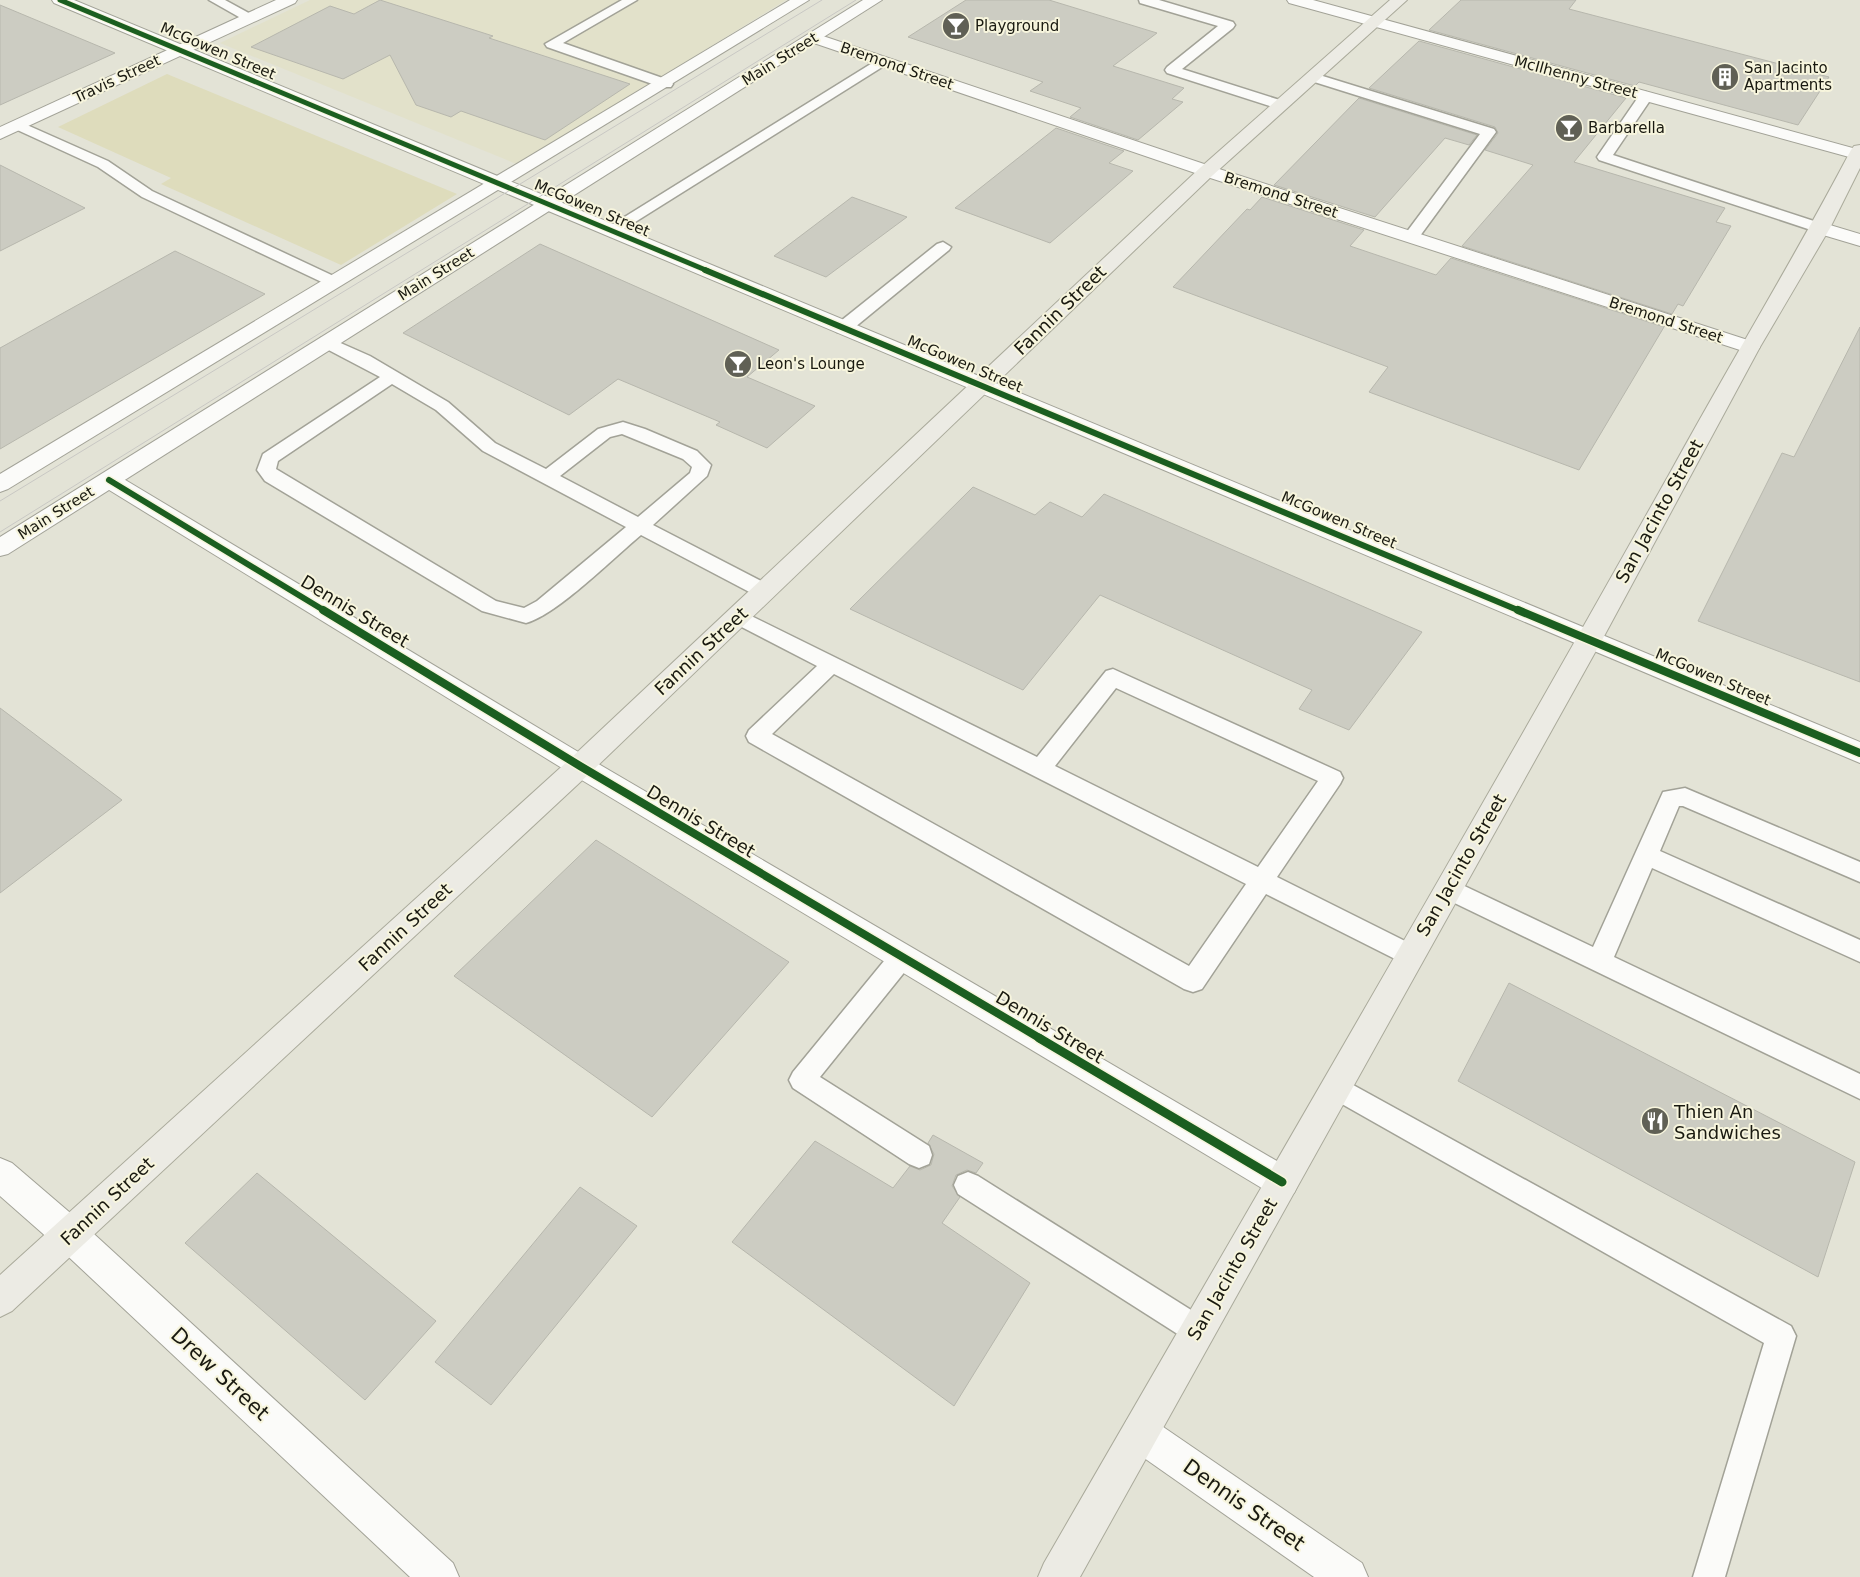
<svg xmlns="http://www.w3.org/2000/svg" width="1860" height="1577" viewBox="0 0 1860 1577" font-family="'DejaVu Sans',sans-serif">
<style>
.built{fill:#e2e1ca}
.green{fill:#dedcbc}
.building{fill:#ccccc2;stroke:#b7b7ad}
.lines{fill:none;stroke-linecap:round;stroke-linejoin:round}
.service-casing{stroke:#a2a297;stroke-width:3}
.minor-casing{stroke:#a2a297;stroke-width:2}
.tertiary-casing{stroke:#a2a297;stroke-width:2}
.secondary-casing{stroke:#a2a297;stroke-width:2}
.primary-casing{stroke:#aaaa9b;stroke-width:2}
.service{fill:#fbfbf9;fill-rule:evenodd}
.minor{fill:#fbfbf9;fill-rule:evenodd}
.tertiary{fill:#fbfbf9;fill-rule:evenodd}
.secondary{fill:#fbfbf9;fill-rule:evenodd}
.primary{fill:#ecebe4;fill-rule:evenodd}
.tram{stroke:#c9c8c4;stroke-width:1}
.cycleway-far3-casing{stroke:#f7f5dd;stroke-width:7}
.cycleway-far2-casing{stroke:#f7f5dd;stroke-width:9}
.cycleway-far1-casing{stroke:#f7f5dd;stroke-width:11}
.cycleway-casing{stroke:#f7f5dd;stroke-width:12}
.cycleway-far3{stroke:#1b5e20;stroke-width:5}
.cycleway-far2{stroke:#1b5e20;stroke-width:6}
.cycleway-far1{stroke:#1b5e20;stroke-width:8}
.cycleway{stroke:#1b5e20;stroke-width:9}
.labels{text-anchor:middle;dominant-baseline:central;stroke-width:4;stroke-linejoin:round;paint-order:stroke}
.far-poi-label{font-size:15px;fill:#191910;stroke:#f7f5dd;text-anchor:start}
.far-street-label{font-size:15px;fill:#191910;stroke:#f7f5dd}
.street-label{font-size:18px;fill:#191910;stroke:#f7f5dd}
.poi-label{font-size:18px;fill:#191910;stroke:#f7f5dd;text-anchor:start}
.near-street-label{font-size:21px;fill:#191910;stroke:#f7f5dd}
</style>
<rect width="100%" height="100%" fill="#e3e3d6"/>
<polygon class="built" points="310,0 786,0 519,165 220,43"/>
<polygon class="green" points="167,74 457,194 341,265 161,184 171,178 58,127"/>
<g class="building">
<polygon points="380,0 493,36 489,38 630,84 545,140 461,111 451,117 416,105 390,55 343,79 251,47 330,6 354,14"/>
<polygon points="966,0 1049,0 1157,33 1113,66 1184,88 1172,99 1183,102 1138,140 1070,117 1081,108 1030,91 1043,82 908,37"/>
<polygon points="1461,0 1576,0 1569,9 1829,77 1798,125 1639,82 1635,86 1429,30"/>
<polygon points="0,5 115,53 0,105"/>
<polygon points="1419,41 1626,98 1574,162 1725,208 1716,222 1731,226 1683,306 1678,304 1672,314 1462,246 1533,165 1485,150 1498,133 1495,127 1369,88"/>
<polygon points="1359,98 1477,135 1469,145 1445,138 1375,217 1274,185"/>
<polygon points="1056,128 1124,151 1109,163 1133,171 1050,243 955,208"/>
<polygon points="0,165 85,208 0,251"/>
<polygon points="852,197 907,217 826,277 774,256"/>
<polygon points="1262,197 1364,230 1350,246 1436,275 1451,258 1664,327 1579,470 1369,392 1388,367 1173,287 1247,209 1250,210"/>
<polygon points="540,244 779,350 747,377 815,406 767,448 716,425 720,422 618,379 569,415 403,333"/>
<polygon points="175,251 265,294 0,449 0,348"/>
<polygon points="1860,327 1860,682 1698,621 1782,453 1794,457"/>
<polygon points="973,487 1035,515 1050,502 1082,517 1104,494 1422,632 1349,730 1299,709 1312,690 1100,595 1023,690 850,609"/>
<polygon points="0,708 122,800 0,893"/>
<polygon points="596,840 789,962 652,1117 454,976"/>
<polygon points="1509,983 1855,1162 1818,1277 1458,1081"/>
<polygon points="933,1135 983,1163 976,1173 967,1170 956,1175 952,1186 960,1197 942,1223 1030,1283 954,1406 732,1242 815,1141 893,1188 910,1166 920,1170 931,1165 934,1154 928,1143"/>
<polygon points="257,1173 436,1321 365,1400 185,1243"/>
<polygon points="580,1187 637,1226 491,1405 435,1362"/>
</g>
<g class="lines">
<defs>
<g id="service">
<polygon points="209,0 225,0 258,18 251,22 246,21"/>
<polygon points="622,0 637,0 563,43 671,81 673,84 671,87 661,87 547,47 545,44"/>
<polygon points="1139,0 1159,0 1233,22 1235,25 1233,28 1182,69 1286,102 1288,105 1286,108 1276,108 1167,73 1165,70 1167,67 1218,26 1140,3"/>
<polygon points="882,57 889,61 887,64 616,234 610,236 602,231"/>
<polygon points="1313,73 1494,129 1496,132 1417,240 1405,240 1403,237 1480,134 1308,80 1306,77 1308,74"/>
<polygon points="1646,92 1653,96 1613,155 1826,225 1828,228 1826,231 1814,231 1599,160 1597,157 1599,154 1641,93"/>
<polygon points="18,121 108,161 152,191 340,279 342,282 334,287 328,285 142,197 98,167 13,128 11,125"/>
<polygon points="943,242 951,247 949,250 849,332 837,332 835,328 837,324 937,244"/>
<path d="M327,337L370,356L448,402L495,443L546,469L598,429L623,422L645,429L697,451L711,465L707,476L653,525L771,586L774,591L771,596L764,598L757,596L641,535C613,558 558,614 526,623L482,611L265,481L257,470L263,454L380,377L321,346L318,342L321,338ZM392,384L436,410L483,451L626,527L537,601L524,608L496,601L276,469L278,461ZM622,434L683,459L692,467L690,473L638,517L560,476L610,437Z"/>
<path d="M737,609L1037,757L1106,671L1113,669L1340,772L1343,778L1340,784L1277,877L1419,948L1422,955L1419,962L1410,966L1401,962L1266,894L1202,989L1193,992L1184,989L749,742L746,736L749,730L817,666L730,621L727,616L730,611ZM834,674L1246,884L1189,966L772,734ZM1116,688L1318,781L1258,867L1055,766Z"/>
<polygon points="1685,788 1860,862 1860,882 1683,806 1679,806 1660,851 1860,940 1860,962 1652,868 1614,957 1860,1074 1860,1099 1440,896 1436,889 1440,882 1448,879 1456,882 1593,947 1663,792"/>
<polygon points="902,946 911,950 914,957 911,964 820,1077 929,1146 932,1155 929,1164 919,1168 909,1164 793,1088 789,1080 793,1072 893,950"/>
<polygon points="1335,1075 1791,1326 1796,1336 1725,1577 1693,1577 1764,1343 1326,1095 1322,1087 1326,1079"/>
<polygon points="968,1172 978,1176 1207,1320 1212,1330 1207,1340 1197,1345 1187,1340 958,1194 954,1185 958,1176"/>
</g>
<g id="minor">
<polygon points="1287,0 1313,0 1860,150 1860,160 1289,3"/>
<polygon points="814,33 1213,167 1757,343 1760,347 1757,351 1750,353 1743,351 1201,175 808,41 806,38 808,35"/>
<polygon points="1820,222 1860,234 1860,246 1813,232 1810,228 1813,224"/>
<polygon points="109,473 117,475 590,759 1294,1171 1299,1182 1294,1193 1282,1198 1270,1193 570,773 101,485 98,480 101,475"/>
<polygon points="0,1158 12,1163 82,1223 453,1563 459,1577 410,1577 58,1247 0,1196"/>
<polygon points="1140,1414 1153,1420 1362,1563 1368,1577 1314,1577 1127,1446 1121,1433 1127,1420"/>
</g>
<polygon id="tertiary" points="52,0 74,0 1860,742 1860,763 54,3"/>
<g id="secondary">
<polygon points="276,0 297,0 295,3 0,139 0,127"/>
<polygon points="790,0 809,0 8,489 0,492 0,474"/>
<polygon points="863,0 882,0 8,554 0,556 0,537"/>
</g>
<g id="primary">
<polygon points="1390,0 1407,0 1213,175 590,773 12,1311 0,1317 0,1275 570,759 1201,167"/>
<path d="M1860,145V168L1830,228L1760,347L1602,640L1080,1577H1038L1044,1563C1254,1199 1466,837 1671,471C1730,363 1794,259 1851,150L1854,146Z"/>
</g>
</defs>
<use href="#service" class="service-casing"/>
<use href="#minor" class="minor-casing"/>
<use href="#tertiary" class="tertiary-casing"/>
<use href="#secondary" class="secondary-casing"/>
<use href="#primary" class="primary-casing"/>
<use href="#service" class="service"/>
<use href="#minor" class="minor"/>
<use href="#tertiary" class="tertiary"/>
<use href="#secondary" class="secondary"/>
<use href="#primary" class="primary"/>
<g class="tram">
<polyline points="0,501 822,0"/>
<polyline points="0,532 856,0"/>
</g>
<defs>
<polyline id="cycleway-far3" points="60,0 708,271"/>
<g id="cycleway-far2">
<polyline points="705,270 1520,611"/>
<polyline points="109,480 325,611"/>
</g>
<g id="cycleway-far1">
<polyline points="323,610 580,766 1041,1039"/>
<polyline points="1518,610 1860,753"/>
</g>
<polyline id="cycleway" points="1039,1038 1282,1182"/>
</defs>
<use href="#cycleway-far3" class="cycleway-far3-casing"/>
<use href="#cycleway-far2" class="cycleway-far2-casing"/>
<use href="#cycleway-far1" class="cycleway-far1-casing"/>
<use href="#cycleway" class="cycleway-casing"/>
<use href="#cycleway-far3" class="cycleway-far3"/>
<use href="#cycleway-far2" class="cycleway-far2"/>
<use href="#cycleway-far1" class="cycleway-far1"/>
<use href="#cycleway" class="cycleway"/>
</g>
<defs>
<symbol id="bar-disc" viewBox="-11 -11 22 22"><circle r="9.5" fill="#606055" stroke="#f7f5dd"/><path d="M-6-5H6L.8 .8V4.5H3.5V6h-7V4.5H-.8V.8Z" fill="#fff"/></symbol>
<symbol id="building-disc" viewBox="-11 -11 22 22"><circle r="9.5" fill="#606055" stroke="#f7f5dd"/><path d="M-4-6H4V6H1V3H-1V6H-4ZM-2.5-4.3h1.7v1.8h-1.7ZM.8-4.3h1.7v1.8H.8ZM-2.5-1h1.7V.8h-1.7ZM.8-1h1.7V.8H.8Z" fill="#fff"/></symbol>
<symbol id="restaurant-disc" viewBox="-11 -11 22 22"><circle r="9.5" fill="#606055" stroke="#f7f5dd"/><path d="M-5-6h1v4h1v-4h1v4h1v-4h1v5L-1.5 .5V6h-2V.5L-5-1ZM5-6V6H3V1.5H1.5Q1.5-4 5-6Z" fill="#fff"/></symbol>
</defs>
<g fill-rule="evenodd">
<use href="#bar-disc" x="940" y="10" width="32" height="32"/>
<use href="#building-disc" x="1709" y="61" width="32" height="32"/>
<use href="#bar-disc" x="1553" y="112" width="32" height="32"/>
<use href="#bar-disc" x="722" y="348" width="32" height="32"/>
<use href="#restaurant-disc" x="1639" y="1105" width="32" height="32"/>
</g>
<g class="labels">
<g class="far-poi-label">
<text x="975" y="26">Playground</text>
<text x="1744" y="68">San Jacinto<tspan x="1744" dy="17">Apartments</tspan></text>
<text x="1588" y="128">Barbarella</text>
<text x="757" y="364">Leon's Lounge</text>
</g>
<g class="far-street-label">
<text transform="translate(218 51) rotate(23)">McGowen Street</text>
<text transform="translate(780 59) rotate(-32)">Main Street</text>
<text transform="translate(897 66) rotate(19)">Bremond Street</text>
<text transform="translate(1576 77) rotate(15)">McIlhenny Street</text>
<text transform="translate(117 79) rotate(-25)">Travis Street</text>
<text transform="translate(1281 195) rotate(18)">Bremond Street</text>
<text transform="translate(592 208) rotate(23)">McGowen Street</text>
<text transform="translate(436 274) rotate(-32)">Main Street</text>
<text transform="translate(1666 320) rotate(18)">Bremond Street</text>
<text transform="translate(965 364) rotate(23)">McGowen Street</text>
<text transform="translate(56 513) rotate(-32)">Main Street</text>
<text transform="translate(1339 520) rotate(23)">McGowen Street</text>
<text transform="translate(1713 677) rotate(23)">McGowen Street</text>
</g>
<g class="street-label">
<text transform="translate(1060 310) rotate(-44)">Fannin Street</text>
<text transform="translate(1659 511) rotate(-61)">San Jacinto Street</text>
<text transform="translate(355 611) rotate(31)">Dennis Street</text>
<text transform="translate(701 651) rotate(-43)">Fannin Street</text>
<text transform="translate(701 821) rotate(31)">Dennis Street</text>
<text transform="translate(1461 865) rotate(-60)">San Jacinto Street</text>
<text transform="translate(405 927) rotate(-43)">Fannin Street</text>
<text transform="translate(1050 1027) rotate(31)">Dennis Street</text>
<text transform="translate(107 1201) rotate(-43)">Fannin Street</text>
<text transform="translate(1232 1269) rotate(-60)">San Jacinto Street</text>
</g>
<g class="poi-label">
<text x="1674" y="1111">Thien An<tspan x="1674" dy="21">Sandwiches</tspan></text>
</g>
<g class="near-street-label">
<text transform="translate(220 1374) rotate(43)">Drew Street</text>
<text transform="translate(1244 1505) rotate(35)">Dennis Street</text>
</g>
</g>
</svg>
